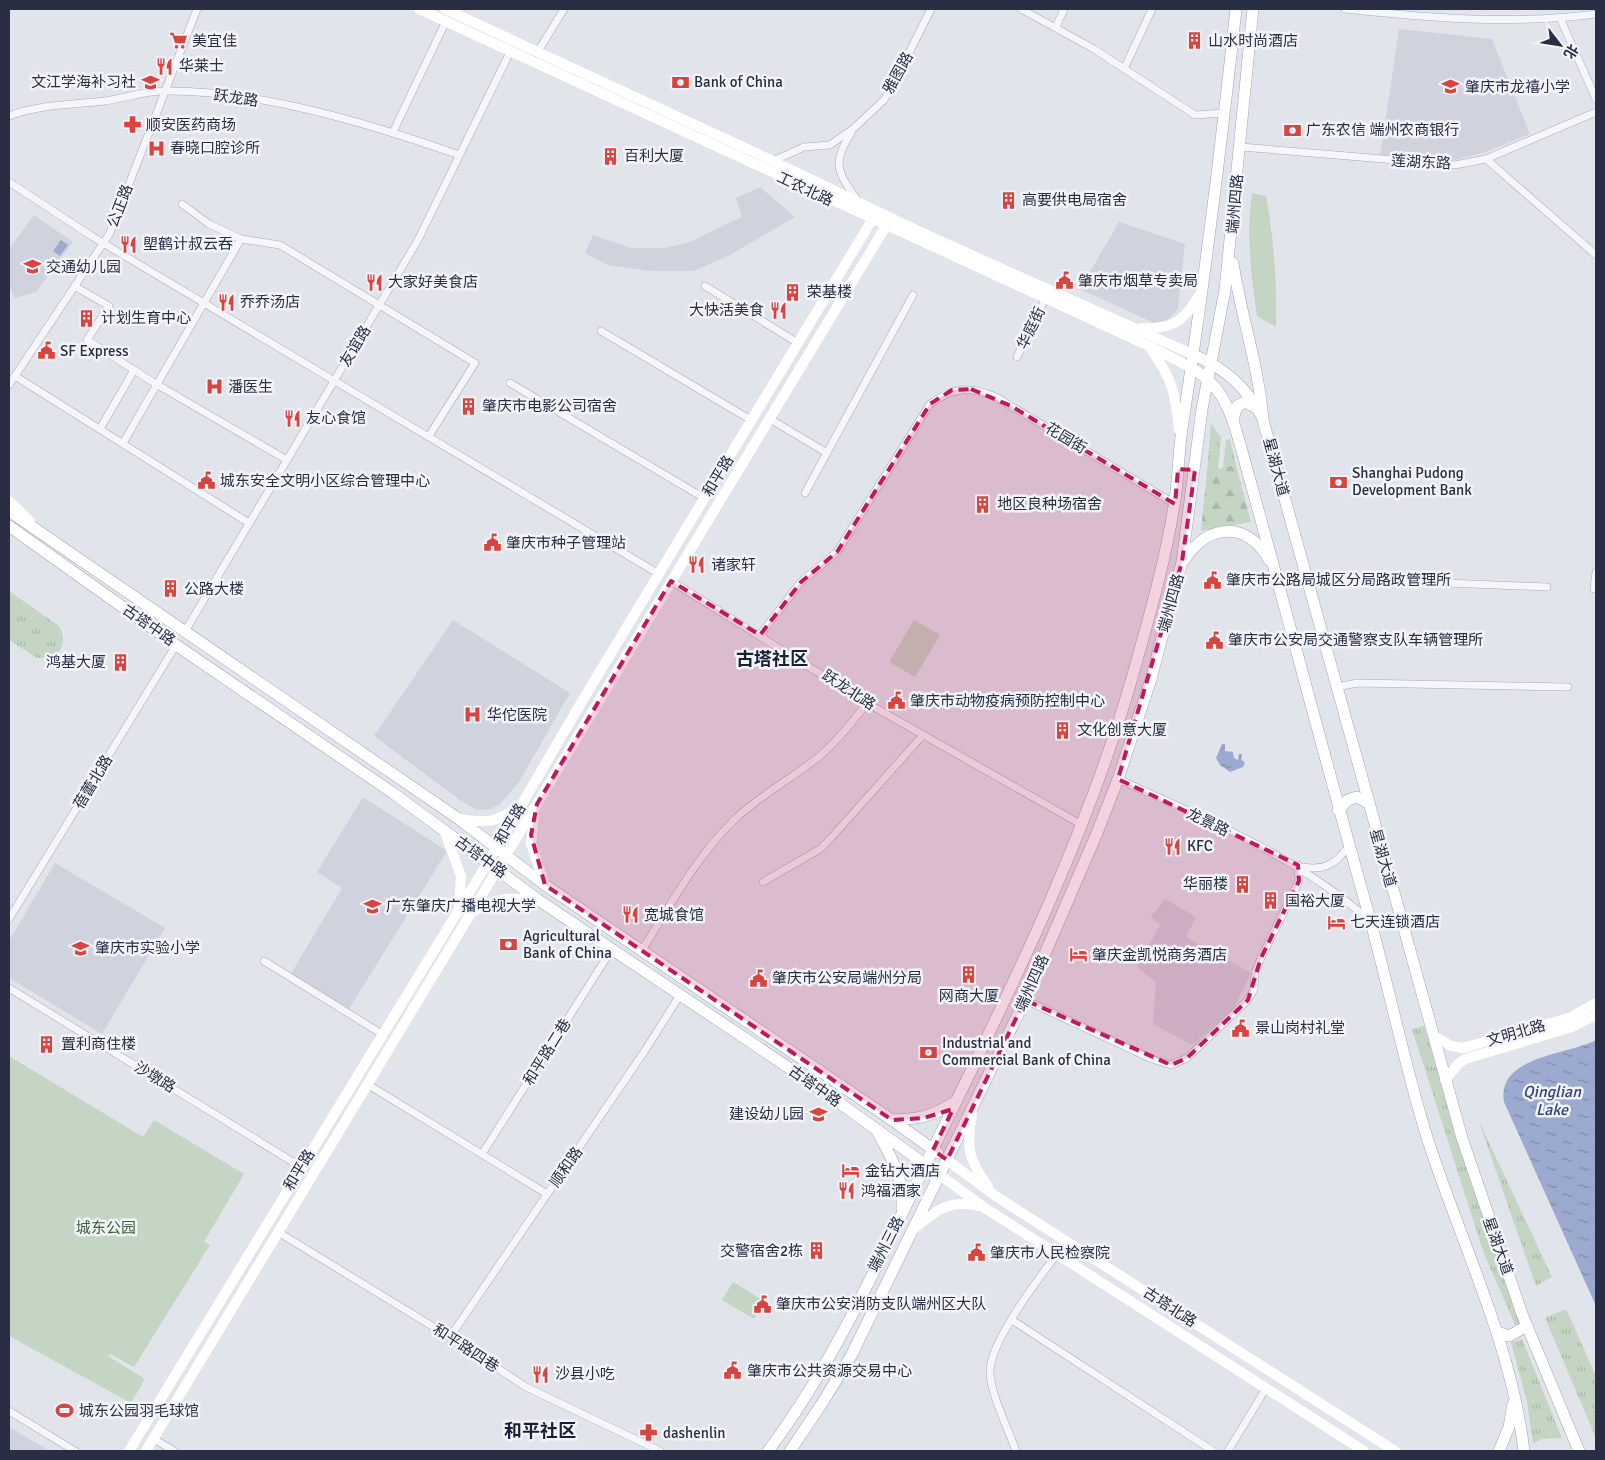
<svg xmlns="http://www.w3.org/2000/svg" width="1605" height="1460" viewBox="0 0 1605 1460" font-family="Signika,'Noto Sans SC',sans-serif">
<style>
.built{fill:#d0d3de}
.grass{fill:url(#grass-tufts)}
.forest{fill:url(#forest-firs)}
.park{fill:#c4d6c3}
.water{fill:url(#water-ripples)}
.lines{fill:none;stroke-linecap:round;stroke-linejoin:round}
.street-casing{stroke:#a7aab7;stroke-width:8}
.primary-casing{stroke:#a0a6b8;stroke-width:12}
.street{stroke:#f5f6f9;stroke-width:7}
.secondary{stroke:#fff;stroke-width:10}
.primary{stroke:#fff;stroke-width:11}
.marked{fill:#c2185b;fill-opacity:0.2;stroke:#c2185b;stroke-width:4;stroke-dasharray:10 6;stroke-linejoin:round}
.labels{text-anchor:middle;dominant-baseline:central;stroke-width:5;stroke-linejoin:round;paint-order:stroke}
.poi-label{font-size:15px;fill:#292e45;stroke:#f2f4f9;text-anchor:start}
.street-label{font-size:15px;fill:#292e45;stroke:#f2f4f9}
.park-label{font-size:15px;fill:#356235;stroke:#f2f4f9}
.water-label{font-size:16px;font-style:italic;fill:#2f437d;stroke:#f2f4f9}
.quarter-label{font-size:18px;font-weight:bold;fill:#1b1f36;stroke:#f2f4f9}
</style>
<defs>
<pattern id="grass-tufts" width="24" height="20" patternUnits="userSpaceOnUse" patternTransform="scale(1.25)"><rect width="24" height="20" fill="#c4d6c3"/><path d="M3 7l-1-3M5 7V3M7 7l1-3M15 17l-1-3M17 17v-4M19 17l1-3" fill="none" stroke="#a8b8a9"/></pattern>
<pattern id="forest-firs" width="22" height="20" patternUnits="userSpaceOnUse" patternTransform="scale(1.25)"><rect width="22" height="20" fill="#c4d6c3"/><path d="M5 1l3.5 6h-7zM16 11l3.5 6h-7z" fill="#a8b8a9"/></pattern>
<pattern id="water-ripples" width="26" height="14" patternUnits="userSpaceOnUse" patternTransform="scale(1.25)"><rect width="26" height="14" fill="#9baace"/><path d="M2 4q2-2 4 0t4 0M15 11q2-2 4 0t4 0" fill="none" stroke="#7e8ba9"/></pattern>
</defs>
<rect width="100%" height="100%" fill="#e2e4ec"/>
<g class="built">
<polygon points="1399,29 1492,39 1530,134 1483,153 1447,162 1380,156"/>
<polygon points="760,187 795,217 730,255 694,271 650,271 607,265 585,253 593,235 631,248 664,248 687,243 742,217 736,198"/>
<polygon points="34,215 73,242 36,292 15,298 9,285 9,249"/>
<polygon points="1119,222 1185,244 1178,309 1168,320 1154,323 1080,289"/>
<polygon points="453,620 570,693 519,782 499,805 487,810 476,809 461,801 374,736"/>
<polygon points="363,797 447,851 347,1012 289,977 342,888 317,872"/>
<polygon points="55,863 165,928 102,1034 9,978 9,941"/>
<polygon points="1165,899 1196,917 1186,937 1251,973 1234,1008 1192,1045 1153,1024 1156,982 1137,967 1160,925 1151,917"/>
<polygon points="9,1427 50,1451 9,1451"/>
</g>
<g class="grass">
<polygon points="1211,424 1221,437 1218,469 1207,471"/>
<polygon points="1230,439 1236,465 1223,468 1226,440"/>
<path d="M9,591L59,626C66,638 64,647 54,657L37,658L9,640Z"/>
<polygon points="1424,1026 1473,1182 1522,1323 1515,1325 1483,1251 1412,1029"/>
<polygon points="1478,1119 1552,1277 1536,1286"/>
<polygon points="1566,1309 1596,1376 1596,1438 1545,1318"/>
<polygon points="1522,1339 1562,1438 1542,1439 1533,1443 1527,1402 1511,1342"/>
</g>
<polygon class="forest" points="1236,465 1251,522 1201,531 1207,471"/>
<g class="park">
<path d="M1252,193L1266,196C1274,240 1277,282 1276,327L1257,316C1251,275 1246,235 1252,193Z"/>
<polygon points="914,620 940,635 915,677 889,662"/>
<polygon points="9,1056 143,1137 154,1120 244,1174 204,1242 210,1245 134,1367 110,1354 108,1356 145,1379 131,1403 9,1336"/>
<polygon points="733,1282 764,1301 754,1319 722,1300"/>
</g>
<g class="water">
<polygon points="61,240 68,245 60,256 53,251"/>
<polygon points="1222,744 1225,744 1225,751 1233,752 1234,758 1238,760 1239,754 1242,754 1241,759 1245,763 1243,767 1230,772 1220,765 1216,758"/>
<path d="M1596,1040V1306L1504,1102C1496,1056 1568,1055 1596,1040Z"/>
</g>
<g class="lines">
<defs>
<g id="street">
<polyline points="1021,9 1094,49 1195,115 1225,113"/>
<path d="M1345,9C1430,18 1511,25 1596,14"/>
<polyline points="1560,18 1596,99"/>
<polyline points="1056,27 1064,9"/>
<polyline points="537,53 564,9"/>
<polyline points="1124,69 1152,9"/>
<path d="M9,116C40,104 72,105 105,101C126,98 144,91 165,91C259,90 371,124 459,155"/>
<polyline points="393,132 446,21"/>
<path d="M851,133C831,164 838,173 858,201"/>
<polyline points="1241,147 1455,165 1486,159 1596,112"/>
<polyline points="1486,159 1596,255"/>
<polyline points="773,161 804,147 830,145 854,128 884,100 893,85 931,9"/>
<polyline points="9,182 93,237 659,574"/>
<polyline points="182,204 209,224 241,239 280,245 475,363 429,436"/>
<polyline points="705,286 798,343"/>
<polyline points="76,287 109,306 87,340 156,384 287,460"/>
<polyline points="601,331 751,420"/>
<polyline points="1017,357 1045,299"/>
<polyline points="15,376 249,523"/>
<polyline points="510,383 704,498"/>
<polyline points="9,385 110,233 197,9"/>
<polyline points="770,419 827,453"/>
<polyline points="100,429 134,370"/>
<polyline points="123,443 241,239"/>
<polyline points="805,493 913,295"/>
<polyline points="671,581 867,703 1082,825"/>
<polyline points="1307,582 1324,578 1547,587"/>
<polyline points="1594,589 1596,572"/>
<polyline points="184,633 418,240 510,52"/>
<path d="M760,635L801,582L837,552L930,404C953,387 970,386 996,397L1175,504"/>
<polyline points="1336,687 1358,683 1568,687"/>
<path d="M1118,779C1205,819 1297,856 1369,920"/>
<path d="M1303,867C1324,871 1336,864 1348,847"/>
<polyline points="763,882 820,849 831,838 923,735"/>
<polyline points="9,919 176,645"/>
<path d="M642,950C670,906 696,857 734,820C762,793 794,778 822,754C839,739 853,721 867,703"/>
<polyline points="264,961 382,1034"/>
<polyline points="9,988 301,1167"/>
<polyline points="1025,1000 1152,1059 1171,1065 1187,1058 1248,1000 1254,989 1255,973 1261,958 1299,881 1298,865"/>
<polyline points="367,1084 547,1194"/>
<polyline points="482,1154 612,949"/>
<polyline points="278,1232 450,1337 526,1387 660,1451"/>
<polyline points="1012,1320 1213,1451"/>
<polyline points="450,1337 646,1049 680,995"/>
<polyline points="9,1411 75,1451"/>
<polyline points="154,1439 174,1451"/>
<path d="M1016,1451C1009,1431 989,1390 990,1371C990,1342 1039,1278 1057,1254"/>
<polyline points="1228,1451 1265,1390"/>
</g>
<g id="primary">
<path d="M1233,263C1241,316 1259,367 1263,420L1462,1138L1522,1314L1579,1451"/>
<path d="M1194,355C1224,368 1246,386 1261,415"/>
<path d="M1192,368C1218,384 1227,402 1236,430C1282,593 1324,757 1370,919C1389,989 1404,1061 1425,1131C1458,1237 1511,1340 1524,1451"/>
<polyline points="1233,420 1237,406 1245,402 1258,409"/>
<polyline points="9,511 456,817 545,885 892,1120 938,1153"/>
<polyline points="9,526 176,645 393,793 537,899 816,1086 930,1168"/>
<path d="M1185,559C1209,523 1247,521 1269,560"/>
<polyline points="1338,810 1348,800 1357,797 1368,803"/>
<path d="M892,1120C919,1119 931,1117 955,1102"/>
<path d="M877,1130C891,1159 904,1176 902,1209"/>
<polyline points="1497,1332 1509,1336 1527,1326"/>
<path d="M768,1451C836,1361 885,1248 934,1147C1009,993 1087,837 1134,671C1149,617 1165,562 1174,506C1179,478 1178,450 1183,422C1204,285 1221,147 1236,9"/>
<polyline points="790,1451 821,1405 851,1356 1025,1000 1097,833 1118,779 1151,679 1182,562 1202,409 1225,290 1253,9"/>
<polyline points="1499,1451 1509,1427 1513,1404"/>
</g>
</defs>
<use href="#street" class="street-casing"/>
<use href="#primary" class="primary-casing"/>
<use href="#street" class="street"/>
<g class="secondary">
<polyline points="419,9 1149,346 1192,368"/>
<polyline points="445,9 773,161 916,230 1194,355"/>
<path d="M1141,328C1177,330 1184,319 1202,291"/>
<path d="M1151,349C1173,380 1175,393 1179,430"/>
<polyline points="9,501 30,521"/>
<polyline points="534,816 531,844 545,885"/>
<path d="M458,818C481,824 500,823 518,806"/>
<polyline points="444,830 461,876 459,905"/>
<path d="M474,911C494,897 514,898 537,899"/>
<polyline points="1434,1036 1451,1046 1463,1048 1569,1018 1596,1003"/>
<polyline points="1445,1080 1458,1064 1465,1059 1572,1027 1596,1015"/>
<path d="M972,1114C966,1146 968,1160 988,1186"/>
<polyline points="947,1160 997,1197 1395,1451"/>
<polyline points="940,1175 985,1208 1364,1451"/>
<path d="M914,1229C936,1210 950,1199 979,1206"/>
<polyline points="129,1451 488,862 581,703 872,220"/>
<polyline points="146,1451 886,226"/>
</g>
<use href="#primary" class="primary"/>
</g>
<path class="marked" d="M971,389L1011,406L1175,504L1178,469L1195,470L1182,562L1118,779L1298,865L1299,881L1261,958L1248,1000L1187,1058L1171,1065L1025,1000L947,1160L933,1150L953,1109L924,1118L892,1120L545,885L531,835L537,804L671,581L760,635L801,582L837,552L930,404L952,390Z"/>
<defs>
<symbol id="supermarket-bare" viewBox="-9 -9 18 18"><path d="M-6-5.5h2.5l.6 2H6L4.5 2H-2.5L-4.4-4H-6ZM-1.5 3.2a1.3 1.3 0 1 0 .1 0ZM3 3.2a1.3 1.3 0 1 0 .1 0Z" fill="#da443e" stroke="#f2f4f9" stroke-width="2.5" paint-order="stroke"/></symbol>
<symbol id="building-bare" viewBox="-9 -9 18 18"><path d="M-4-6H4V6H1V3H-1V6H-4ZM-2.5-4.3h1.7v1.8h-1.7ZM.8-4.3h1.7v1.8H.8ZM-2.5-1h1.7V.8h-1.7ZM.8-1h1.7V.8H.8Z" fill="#da443e" stroke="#f2f4f9" stroke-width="2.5" paint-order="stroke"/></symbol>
<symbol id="restaurant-bare" viewBox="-9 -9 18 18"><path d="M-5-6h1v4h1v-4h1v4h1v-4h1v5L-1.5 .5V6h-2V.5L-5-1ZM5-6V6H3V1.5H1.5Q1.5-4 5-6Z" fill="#da443e" stroke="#f2f4f9" stroke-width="2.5" paint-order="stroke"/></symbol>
<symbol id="school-bare" viewBox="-9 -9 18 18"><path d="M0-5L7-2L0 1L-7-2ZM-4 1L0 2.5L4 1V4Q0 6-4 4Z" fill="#da443e" stroke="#f2f4f9" stroke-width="2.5" paint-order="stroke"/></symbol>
<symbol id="bank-bare" viewBox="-9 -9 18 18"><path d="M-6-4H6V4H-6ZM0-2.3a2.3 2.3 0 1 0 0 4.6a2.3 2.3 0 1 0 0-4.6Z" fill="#da443e" stroke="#f2f4f9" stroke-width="2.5" paint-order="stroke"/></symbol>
<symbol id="pharmacy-bare" viewBox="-9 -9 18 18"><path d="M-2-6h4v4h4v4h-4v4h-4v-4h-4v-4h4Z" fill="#da443e" stroke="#f2f4f9" stroke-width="2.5" paint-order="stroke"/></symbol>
<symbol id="hospital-bare" viewBox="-9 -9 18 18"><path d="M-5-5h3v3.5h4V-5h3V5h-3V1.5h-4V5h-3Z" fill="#da443e" stroke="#f2f4f9" stroke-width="2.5" paint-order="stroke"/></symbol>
<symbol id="civic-bare" viewBox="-9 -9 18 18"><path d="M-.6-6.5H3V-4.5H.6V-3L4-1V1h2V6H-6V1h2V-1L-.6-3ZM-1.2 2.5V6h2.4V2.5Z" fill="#da443e" stroke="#f2f4f9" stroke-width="2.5" paint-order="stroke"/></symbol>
<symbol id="university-bare" viewBox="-9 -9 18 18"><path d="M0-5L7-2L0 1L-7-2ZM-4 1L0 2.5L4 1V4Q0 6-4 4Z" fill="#da443e" stroke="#f2f4f9" stroke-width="2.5" paint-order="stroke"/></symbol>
<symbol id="hotel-bare" viewBox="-9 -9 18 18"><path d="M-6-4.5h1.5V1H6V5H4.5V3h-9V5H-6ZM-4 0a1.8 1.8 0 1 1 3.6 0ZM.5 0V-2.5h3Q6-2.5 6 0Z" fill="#da443e" stroke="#f2f4f9" stroke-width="2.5" paint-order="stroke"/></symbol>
<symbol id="stadium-bare" viewBox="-9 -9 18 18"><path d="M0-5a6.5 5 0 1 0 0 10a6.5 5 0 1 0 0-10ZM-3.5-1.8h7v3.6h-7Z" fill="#da443e" stroke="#f2f4f9" stroke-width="2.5" paint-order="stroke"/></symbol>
</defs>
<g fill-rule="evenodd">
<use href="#supermarket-bare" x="166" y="28" width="25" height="25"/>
<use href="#building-bare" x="1182" y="28" width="25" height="25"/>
<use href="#restaurant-bare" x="152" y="54" width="25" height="25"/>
<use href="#school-bare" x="138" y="70" width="25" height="25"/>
<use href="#bank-bare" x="668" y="70" width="25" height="25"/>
<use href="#school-bare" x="1438" y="74" width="25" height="25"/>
<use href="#pharmacy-bare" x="120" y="112" width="25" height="25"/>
<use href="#bank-bare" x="1280" y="118" width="25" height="25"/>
<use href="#hospital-bare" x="144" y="136" width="25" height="25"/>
<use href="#building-bare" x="598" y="144" width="25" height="25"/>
<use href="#building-bare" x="996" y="188" width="25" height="25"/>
<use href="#restaurant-bare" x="116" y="232" width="25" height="25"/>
<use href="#school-bare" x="20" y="254" width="25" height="25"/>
<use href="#civic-bare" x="1052" y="268" width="25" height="25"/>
<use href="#restaurant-bare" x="362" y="270" width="25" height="25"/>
<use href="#building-bare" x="780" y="280" width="25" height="25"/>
<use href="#restaurant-bare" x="214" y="290" width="25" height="25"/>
<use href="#restaurant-bare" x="766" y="298" width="25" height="25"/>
<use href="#building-bare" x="74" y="306" width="25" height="25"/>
<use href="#civic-bare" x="34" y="338" width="25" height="25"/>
<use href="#hospital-bare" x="202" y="374" width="25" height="25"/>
<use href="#building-bare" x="456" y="394" width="25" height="25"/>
<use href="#restaurant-bare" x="280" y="406" width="25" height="25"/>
<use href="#civic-bare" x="194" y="468" width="25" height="25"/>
<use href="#bank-bare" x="1326" y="470" width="25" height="25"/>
<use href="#building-bare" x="970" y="492" width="25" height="25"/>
<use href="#civic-bare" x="480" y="530" width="25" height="25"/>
<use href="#restaurant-bare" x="684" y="552" width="25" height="25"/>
<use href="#civic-bare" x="1200" y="568" width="25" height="25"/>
<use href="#building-bare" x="158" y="576" width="25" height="25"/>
<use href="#civic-bare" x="1202" y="628" width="25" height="25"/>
<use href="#building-bare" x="108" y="650" width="25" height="25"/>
<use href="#civic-bare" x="884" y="688" width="25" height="25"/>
<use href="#hospital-bare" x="460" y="702" width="25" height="25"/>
<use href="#building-bare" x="1050" y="718" width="25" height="25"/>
<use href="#restaurant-bare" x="1160" y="834" width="25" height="25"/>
<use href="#building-bare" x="1230" y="872" width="25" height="25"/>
<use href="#building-bare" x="1258" y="888" width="25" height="25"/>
<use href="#university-bare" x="360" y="894" width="25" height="25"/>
<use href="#restaurant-bare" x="618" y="902" width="25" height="25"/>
<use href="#hotel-bare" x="1324" y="910" width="25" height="25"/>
<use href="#bank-bare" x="496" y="932" width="25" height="25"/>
<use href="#school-bare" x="68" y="936" width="25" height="25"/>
<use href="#hotel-bare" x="1066" y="942" width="25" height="25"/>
<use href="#building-bare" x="956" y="962" width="25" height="25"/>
<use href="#civic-bare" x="746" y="966" width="25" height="25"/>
<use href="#civic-bare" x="1228" y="1016" width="25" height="25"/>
<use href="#building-bare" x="34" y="1032" width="25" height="25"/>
<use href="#bank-bare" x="916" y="1040" width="25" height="25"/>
<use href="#school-bare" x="806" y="1102" width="25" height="25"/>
<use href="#hotel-bare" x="838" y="1158" width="25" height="25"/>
<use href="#restaurant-bare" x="834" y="1178" width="25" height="25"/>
<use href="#building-bare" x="804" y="1238" width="25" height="25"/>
<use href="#civic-bare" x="964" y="1240" width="25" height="25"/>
<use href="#civic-bare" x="750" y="1292" width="25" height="25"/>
<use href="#civic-bare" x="720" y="1358" width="25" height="25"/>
<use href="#restaurant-bare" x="528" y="1362" width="25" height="25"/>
<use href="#stadium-bare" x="52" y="1398" width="25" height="25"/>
<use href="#pharmacy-bare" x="636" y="1420" width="25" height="25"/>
</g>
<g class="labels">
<g class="poi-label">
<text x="192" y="41">美宜佳</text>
<text x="1208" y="41">山水时尚酒店</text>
<text x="179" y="66">华莱士</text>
<text x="136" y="82" text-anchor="end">文江学海补习社</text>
<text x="694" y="82">Bank of China</text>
<text x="1465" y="87">肇庆市龙禧小学</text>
<text x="146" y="125">顺安医药商场</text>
<text x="1306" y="130">广东农信 端州农商银行</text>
<text x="170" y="148">春晓口腔诊所</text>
<text x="624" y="156">百利大厦</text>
<text x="1022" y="200">高要供电局宿舍</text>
<text x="143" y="244">塱鹤计叔云吞</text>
<text x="46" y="267">交通幼儿园</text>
<text x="1078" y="281">肇庆市烟草专卖局</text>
<text x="388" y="282">大家好美食店</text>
<text x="807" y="292">荣基楼</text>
<text x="240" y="302">乔乔汤店</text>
<text x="764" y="310" text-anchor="end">大快活美食</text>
<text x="101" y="318">计划生育中心</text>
<text x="60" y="351">SF Express</text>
<text x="228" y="387">潘医生</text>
<text x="482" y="406">肇庆市电影公司宿舍</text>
<text x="306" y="418">友心食馆</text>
<text x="1352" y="473">Shanghai Pudong<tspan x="1352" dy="17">Development Bank</tspan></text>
<text x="220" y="481">城东安全文明小区综合管理中心</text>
<text x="997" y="504">地区良种场宿舍</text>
<text x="506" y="543">肇庆市种子管理站</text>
<text x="711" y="565">诸家轩</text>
<text x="1226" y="580">肇庆市公路局城区分局路政管理所</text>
<text x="184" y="589">公路大楼</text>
<text x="1228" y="640">肇庆市公安局交通警察支队车辆管理所</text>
<text x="106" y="662" text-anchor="end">鸿基大厦</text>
<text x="910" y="701">肇庆市动物疫病预防控制中心</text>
<text x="487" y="715">华佗医院</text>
<text x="1077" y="730">文化创意大厦</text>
<text x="1187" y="846">KFC</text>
<text x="1228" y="884" text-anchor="end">华丽楼</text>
<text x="1285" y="901">国裕大厦</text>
<text x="386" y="906">广东肇庆广播电视大学</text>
<text x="644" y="915">宽城食馆</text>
<text x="1350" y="922">七天连锁酒店</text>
<text x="523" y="936">Agricultural<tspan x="523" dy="17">Bank of China</tspan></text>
<text x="95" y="948">肇庆市实验小学</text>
<text x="1092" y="955">肇庆金凯悦商务酒店</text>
<text x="772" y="978">肇庆市公安局端州分局</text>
<text x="969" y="996" text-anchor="middle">网商大厦</text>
<text x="1255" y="1028">景山岗村礼堂</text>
<text x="942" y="1043">Industrial and<tspan x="942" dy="17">Commercial Bank of China</tspan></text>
<text x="61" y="1044">置利商住楼</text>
<text x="804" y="1114" text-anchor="end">建设幼儿园</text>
<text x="865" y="1171">金钻大酒店</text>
<text x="861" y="1191">鸿福酒家</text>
<text x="803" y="1251" text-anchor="end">交警宿舍2栋</text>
<text x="990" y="1253">肇庆市人民检察院</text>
<text x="776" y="1304">肇庆市公安消防支队端州区大队</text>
<text x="747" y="1371">肇庆市公共资源交易中心</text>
<text x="555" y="1374">沙县小吃</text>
<text x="79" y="1411">城东公园羽毛球馆</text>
<text x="663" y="1433">dashenlin</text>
</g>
<g class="street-label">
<text transform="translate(898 73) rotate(-61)">雅图路</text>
<text transform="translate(236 98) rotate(8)">跃龙路</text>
<text transform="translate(1421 162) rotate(3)">莲湖东路</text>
<text transform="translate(805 189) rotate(25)">工农北路</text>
<text transform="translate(1235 204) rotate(-85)">端州四路</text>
<text transform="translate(120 206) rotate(-69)">公正路</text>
<text transform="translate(1031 328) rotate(-64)">华庭街</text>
<text transform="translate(355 346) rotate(-59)">友谊路</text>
<text transform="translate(1066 438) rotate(31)">花园街</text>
<text transform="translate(1276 467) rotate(75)">星湖大道</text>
<text transform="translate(718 476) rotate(-59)">和平路</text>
<text transform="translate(1171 603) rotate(-75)">端州四路</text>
<text transform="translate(149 625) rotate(35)">古塔中路</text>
<text transform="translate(849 690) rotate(33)">跃龙北路</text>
<text transform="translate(93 782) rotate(-59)">蓓蕾北路</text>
<text transform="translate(1208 822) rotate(26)">龙景路</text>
<text transform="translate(510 824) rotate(-59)">和平路</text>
<text transform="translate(481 857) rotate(36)">古塔中路</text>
<text transform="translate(1383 858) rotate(74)">星湖大道</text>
<text transform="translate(1032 983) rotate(-66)">端州四路</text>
<text transform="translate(1516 1033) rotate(-16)">文明北路</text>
<text transform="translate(547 1052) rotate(-58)">和平路二巷</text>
<text transform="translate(155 1077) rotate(31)">沙墩路</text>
<text transform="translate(815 1086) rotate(35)">古塔中路</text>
<text transform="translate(566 1167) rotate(-55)">顺和路</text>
<text transform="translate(299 1170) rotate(-59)">和平路</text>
<text transform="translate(886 1244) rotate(-63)">端州三路</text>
<text transform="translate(1498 1246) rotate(70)">星湖大道</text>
<text transform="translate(1170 1307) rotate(33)">古塔北路</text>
<text transform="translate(466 1348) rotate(33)">和平路四巷</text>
</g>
<g class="park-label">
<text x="106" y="1228">城东公园</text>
</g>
<g class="water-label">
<text x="1552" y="1092">Qinglian<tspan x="1552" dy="18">Lake</tspan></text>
</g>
<g class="quarter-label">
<text x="772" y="659">古塔社区</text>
<text x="540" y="1431">和平社区</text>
</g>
</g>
<rect width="1605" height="1460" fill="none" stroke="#292e45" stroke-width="20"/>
<g transform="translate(1560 45) rotate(121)" stroke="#f2f4f9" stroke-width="4" paint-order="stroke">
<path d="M0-4L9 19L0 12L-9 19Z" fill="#292e45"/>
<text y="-8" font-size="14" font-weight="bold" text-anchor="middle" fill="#292e45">北</text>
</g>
</svg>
